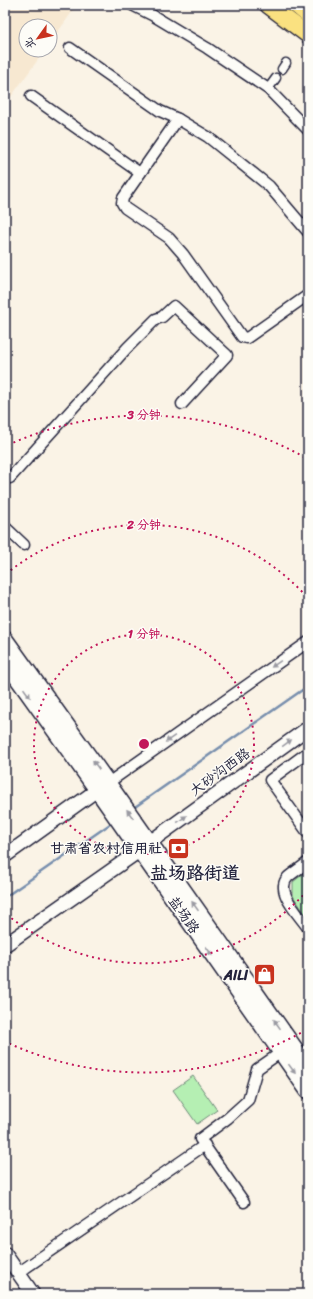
<svg xmlns="http://www.w3.org/2000/svg" width="313" height="1299" viewBox="0 0 313 1299" font-family="Sriracha,'LXGW WenKai TC',sans-serif">
<style>
.built{fill:#f7e8d1}
.green{fill:#b5efb3;stroke:#6c8877}
.lines{fill:none;stroke-linecap:round;stroke-linejoin:round}
.stream{stroke:#778ead;stroke-width:2.5}
.pedestrian-casing{stroke:#22223b;stroke-width:11}
.minor-casing{stroke:#22223b;stroke-width:13}
.tertiary-casing{stroke:#22223b;stroke-width:16}
.secondary-casing{stroke:#22223b;stroke-width:18}
.primary-casing{stroke:#22223b;stroke-width:19}
.pedestrian{stroke:#fdfcf7;stroke-width:8}
.minor{stroke:#fdfcf7;stroke-width:10}
.tertiary{stroke:#fdfcf7;stroke-width:13}
.secondary{stroke:#fdfcf7;stroke-width:15}
.primary{stroke:#fae180;stroke-width:16}
.oneway{fill:#9a9aa2}
.ring{fill:none;stroke:#c2185b;stroke-width:2;stroke-dasharray:2 4}
.labels{text-anchor:middle;dominant-baseline:central;stroke-width:3;stroke-linejoin:round;paint-order:stroke}
.street-label{font-size:14px;fill:#22223b;stroke:#fdfcf7}
.poi-label{font-size:14px;font-weight:bold;fill:#22223b;stroke:#fdfcf7;text-anchor:end}
.district-label{font-size:18px;font-weight:bold;fill:#22223b;stroke:#fdfcf7}
.centre{fill:#c2185b;stroke:#fdfcf7;stroke-width:2}
.ring-label{font-size:12px;text-anchor:middle;font-weight:bold;fill:#c2185b;stroke:#fdfcf7;stroke-width:3;stroke-linejoin:round;paint-order:stroke}
</style>
<rect width="100%" height="100%" fill="#faf3e6"/>
<filter id="ink" filterUnits="userSpaceOnUse"><feTurbulence type="fractalNoise" baseFrequency=".025" numOctaves="2"/><feDisplacementMap in="SourceGraphic" scale="8" xChannelSelector="R" yChannelSelector="G"/><feConvolveMatrix kernelMatrix="1 2 1 2 8 2 1 2 1" color-interpolation-filters="sRGB"/></filter>
<g filter="url(#ink)">
<polygon class="built" points="5,5 77,5 50,43 50,26 26,26 26,50 45,50 5,105"/>
<g class="green">
<polygon points="308,870 308,918 293,896 293,882"/>
<polygon points="193,1076 217,1110 197,1124 173,1090"/>
</g>
<g class="lines">
<g class="stream">
<polyline points="132,809 308,686"/>
<polyline points="5,897 113,822"/>
</g>
<defs>
<g id="pedestrian">
<polyline points="282,69 286,63"/>
<polyline points="268,89 276,78"/>
</g>
<g id="minor">
<polyline points="132,5 152,15 207,48 268,89 308,130"/>
<polyline points="70,48 160,111 178,119"/>
<polyline points="31,96 140,173"/>
<polyline points="308,232 269,186 208,137 178,119 123,198 122,203 125,208 169,238 183,254 242,337 247,338 308,295"/>
<polyline points="10,478 127,348 156,319 162,317 174,306 227,355 182,404"/>
<polyline points="5,527 24,545"/>
<polyline points="308,752 270,780 308,833"/>
<polyline points="108,783 308,642"/>
<path d="M308,862C302,867 294,872 288,877C274,891 300,916 308,928"/>
<polyline points="244,1202 200,1139 228,1118 248,1100 257,1069 280,1053"/>
<polyline points="18,1273 205,1145"/>
</g>
<g id="tertiary">
<polyline points="150,842 308,728"/>
<polyline points="5,856 97,790"/>
<polyline points="5,945 139,851"/>
<polyline points="5,1254 33,1294"/>
</g>
<g id="secondary">
<polyline points="5,639 108,783 308,1067"/>
<polyline points="5,661 97,790 308,1091"/>
</g>
<g id="primary">
<polyline points="268,5 308,35"/>
<polyline points="296,5 308,15"/>
</g>
</defs>
<use href="#pedestrian" class="pedestrian-casing"/>
<use href="#minor" class="minor-casing"/>
<use href="#tertiary" class="tertiary-casing"/>
<use href="#secondary" class="secondary-casing"/>
<use href="#primary" class="primary-casing"/>
<use href="#pedestrian" class="pedestrian"/>
<use href="#minor" class="minor"/>
<use href="#tertiary" class="tertiary"/>
<use href="#secondary" class="secondary"/>
<use href="#primary" class="primary"/>
</g>
<defs><path id="oneway-solid" d="M-6-.8H1V-3.2L6.5 0L1 3.2V.8H-6Z"/></defs>
<g class="oneway">
<use href="#oneway-solid" transform="translate(276 664) rotate(145)"/>
<use href="#oneway-solid" transform="translate(27 693) rotate(55)"/>
<use href="#oneway-solid" transform="translate(170 739) rotate(145)"/>
<use href="#oneway-solid" transform="translate(287 743) rotate(-36)"/>
<use href="#oneway-solid" transform="translate(96 765) rotate(-126)"/>
<use href="#oneway-solid" transform="translate(130 814) rotate(-125)"/>
<use href="#oneway-solid" transform="translate(182 819) rotate(-36)"/>
<use href="#oneway-solid" transform="translate(195 906) rotate(-125)"/>
<use href="#oneway-solid" transform="translate(209 951) rotate(55)"/>
<use href="#oneway-solid" transform="translate(277 1024) rotate(-125)"/>
<use href="#oneway-solid" transform="translate(292 1069) rotate(54)"/>
</g>
</g>
<g class="ring">
<circle cx="144" cy="744" r="110"/>
<path d="M307 891A219 219 0 0 1 6 914M6 574A219 219 0 0 1 307 597"/>
<path d="M306 1030A329 329 0 0 1 8 1043M8 445A329 329 0 0 1 306 458"/>
</g>
<defs>
<symbol id="bank-square" viewBox="-11 -11 22 22"><rect x="-9" y="-9" width="18" height="18" rx="4" fill="#c8321e" stroke="#fdfcf7"/><path d="M-6-4H6V4H-6ZM0-2.3a2.3 2.3 0 1 0 0 4.6a2.3 2.3 0 1 0 0-4.6Z" fill="#fff"/></symbol>
<symbol id="shop-square" viewBox="-11 -11 22 22"><rect x="-9" y="-9" width="18" height="18" rx="4" fill="#c8321e" stroke="#fdfcf7"/><path d="M-5-2.5h2.3a2.7 3.5 0 0 1 5.4 0H5L5.5 6h-11ZM-1.5-2.5h3a1.5 2.3 0 0 0-3 0Z" fill="#fff"/></symbol>
</defs>
<g fill-rule="evenodd">
<use href="#bank-square" x="166" y="836" width="25" height="25"/>
<use href="#shop-square" x="252" y="962" width="25" height="25"/>
</g>
<g class="labels">
<g class="street-label">
<text transform="translate(220 772) rotate(-36)">大砂沟西路</text>
<text transform="translate(184 915) rotate(55)">盐场路</text>
</g>
<g class="poi-label">
<text x="162" y="848">甘肃省农村信用社</text>
<text x="248" y="975">AILI</text>
</g>
<g class="district-label">
<text x="195" y="873">盐场路街道</text>
</g>
</g>
<circle cx="144" cy="744" r="6" class="centre"/>
<g class="ring-label">
<text x="144" y="419">3 分钟</text>
<text x="144" y="529">2 分钟</text>
<text x="144" y="638">1 分钟</text>
</g>
<rect width="313" height="1299" fill="none" stroke="#fdfcf7" stroke-width="20"/>
<rect x="10" y="10" width="293" height="1279" fill="none" stroke="#22223b" stroke-width="1.5" filter="url(#ink)"/>
<g transform="translate(38 38) rotate(237)"><circle r="19" fill="#fdfcf7" stroke="#a5a5ac"/>
<path d="M0-3L7 15L0 10L-7 15Z" fill="#c8321e"/>
<text y="-6" font-size="11" font-weight="bold" text-anchor="middle" fill="#22223b">北</text>
</g>
</svg>
